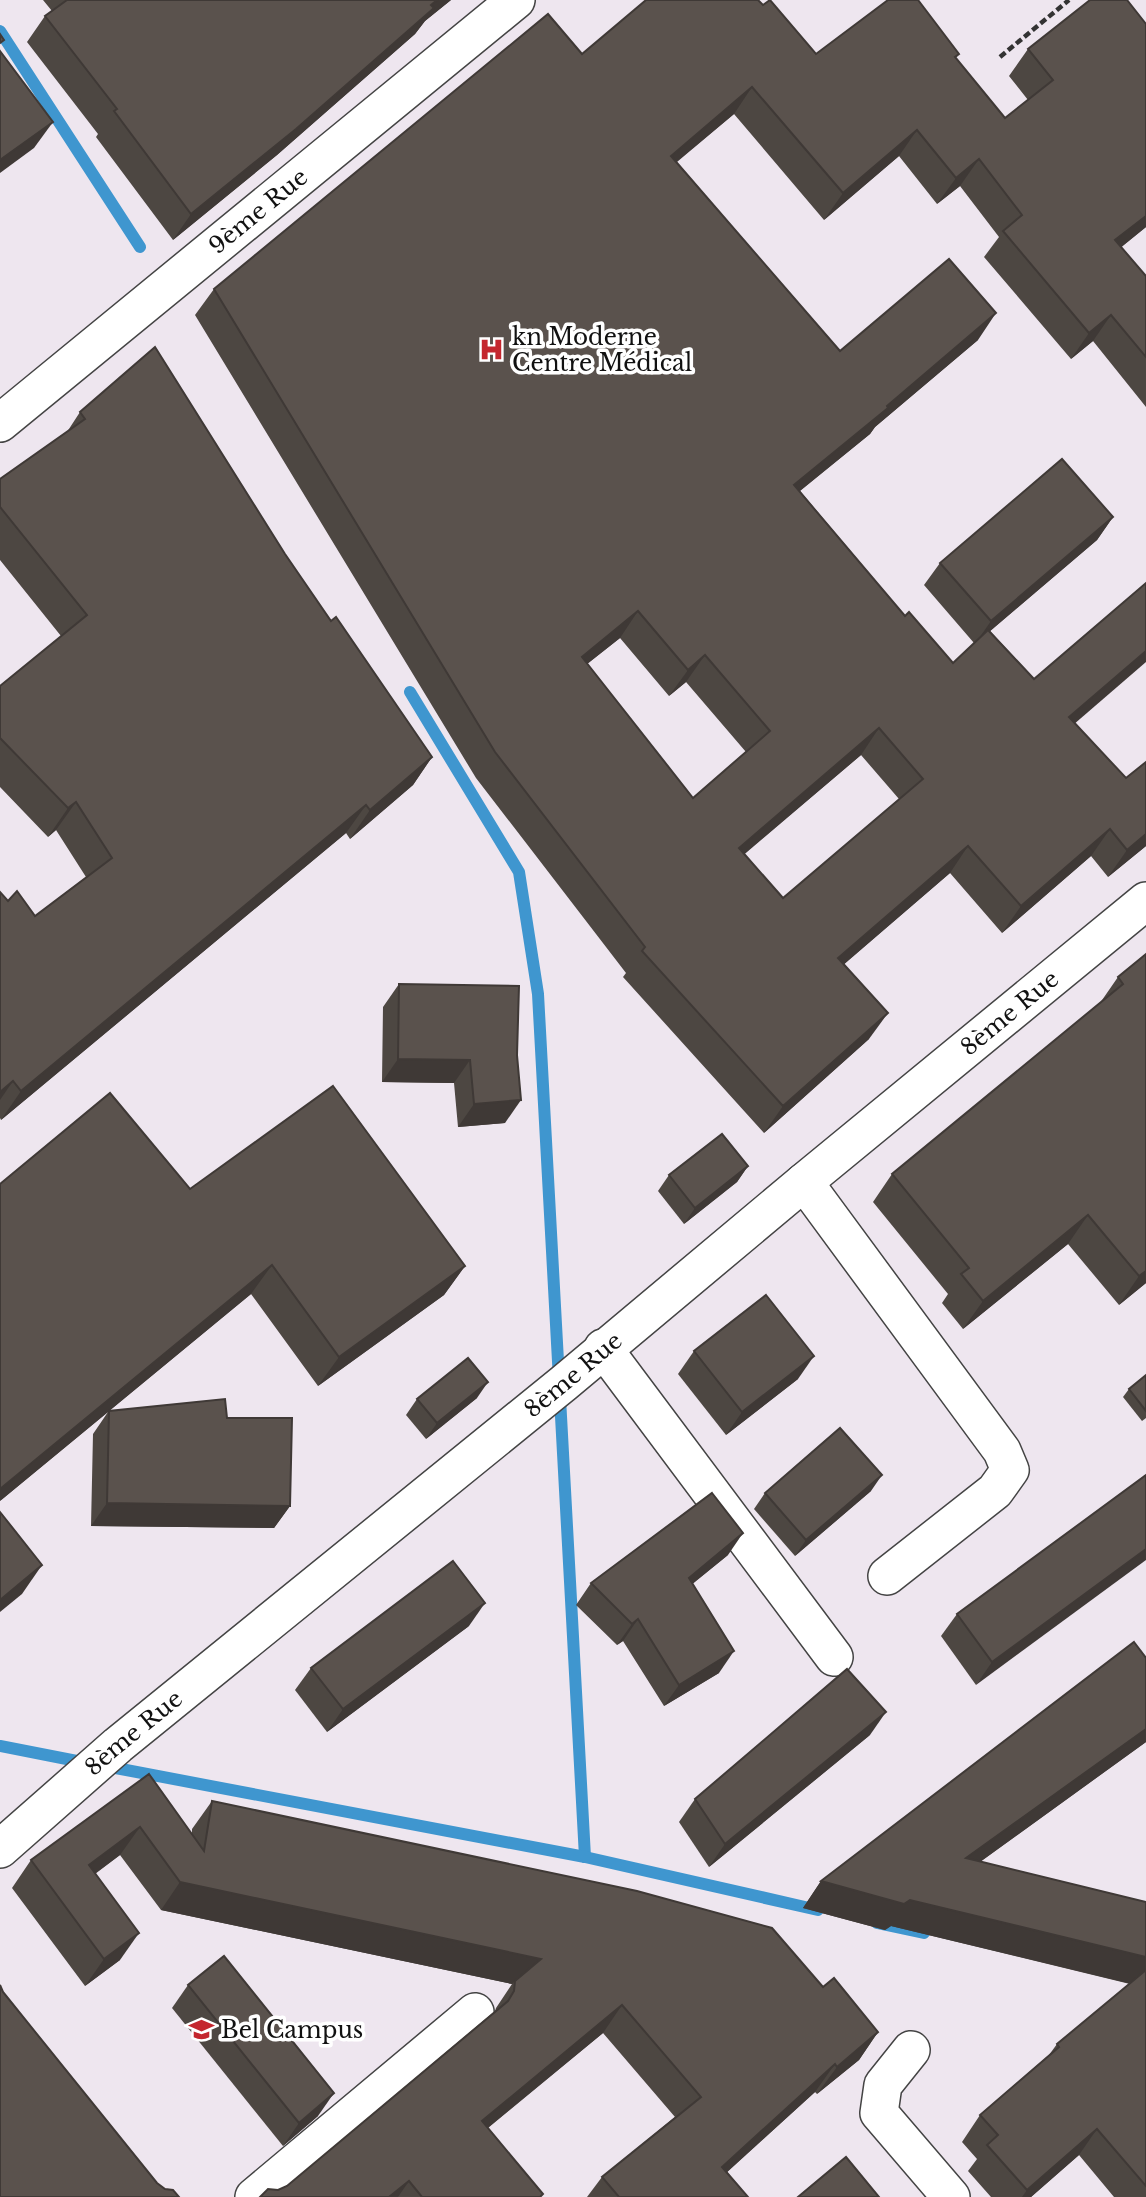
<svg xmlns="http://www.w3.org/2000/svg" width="1146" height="2197" viewBox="0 0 1146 2197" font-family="'Libre Baskerville',serif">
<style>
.industrial{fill:#eee6ef}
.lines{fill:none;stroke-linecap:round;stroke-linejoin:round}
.stream{stroke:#3f96cf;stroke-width:12}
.minor-casing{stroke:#444;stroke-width:40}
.path{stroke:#333;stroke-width:4.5;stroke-dasharray:7 3.5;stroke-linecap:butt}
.minor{stroke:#fff;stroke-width:37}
.wall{fill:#4d4742;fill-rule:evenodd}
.shaded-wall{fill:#3f3936}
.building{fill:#5a524d;stroke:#3f3936;stroke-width:2;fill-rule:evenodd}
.labels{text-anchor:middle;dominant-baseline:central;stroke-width:7;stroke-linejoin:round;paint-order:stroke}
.street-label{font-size:23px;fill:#111;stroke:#fff}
.poi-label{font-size:23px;fill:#111;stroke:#fff;text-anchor:start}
</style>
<rect width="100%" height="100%" fill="#fffdf5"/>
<rect class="industrial" x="0" y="0" width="1146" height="2197"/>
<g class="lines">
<g class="stream">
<polyline points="0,31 140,247"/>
<polyline points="410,692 519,872 538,994 585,1857"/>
<polyline points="0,1746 87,1763"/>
<polyline points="105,1766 585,1857 818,1910"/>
<polyline points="877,1923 924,1933"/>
</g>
<defs>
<g id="minor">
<path id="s1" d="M0,423L516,0"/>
<polyline points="804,1182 1002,1451 1010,1470 995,1491 887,1576"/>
<polyline points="603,1348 834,1657"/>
<path id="s2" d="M0,1849L118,1745L564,1383L804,1182L1146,901"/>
<polyline points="911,2050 883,2085 879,2113 951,2197"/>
<polyline points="254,2197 475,2012"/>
</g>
</defs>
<use href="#minor" class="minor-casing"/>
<polyline class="path" points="1000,57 1069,0"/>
<use href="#minor" class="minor"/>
</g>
<g class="wall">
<polygon points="43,0 451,0 425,21 415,34 277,155 173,240 96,137 98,134 27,42 45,16 52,11"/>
<path d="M763,5L816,54H959L956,58L1005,118L1028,100L1009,76L1028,49L1146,24V227L1121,247L1146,276V407L1093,341L1071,359L984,257L999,237L960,186L937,204L899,156L824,220L734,114L676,162L840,351L978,340L875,427L870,434L800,491L905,616L953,663L974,643L924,585L940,563L1113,517L1097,540L990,631L1075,723L1146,846L1108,877L1091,856L1002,933L950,873L844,964L869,1039L764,1133L623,977L626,973L476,778L195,315L214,289L582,54ZM620,638L669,696L686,682L746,752L693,798L587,664ZM861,755L899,799L783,898L744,854Z"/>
<polygon points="80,412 285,554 331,621 432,757 413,785 350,839 346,833 1,1120 0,1118 0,892 8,901 35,916 86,877 56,830 48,837 0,787 0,686 61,636 0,560 0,479 67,432"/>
<polygon points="1146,954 1146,1283 1119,1305 1068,1244 963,1329 942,1303 948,1294 873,1202 892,1174 1100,1003 1118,977"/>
<polygon points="399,984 519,986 505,1123 458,1127 454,1083 382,1082 383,1007"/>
<polygon points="748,1166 737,1182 684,1224 658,1191 669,1175"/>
<polygon points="190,1189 465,1266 444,1295 318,1386 251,1294 109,1411 227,1418 290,1506 274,1528 91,1526 93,1434 108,1412 0,1501"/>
<polygon points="694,1351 798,1379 726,1435 678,1374"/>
<polygon points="1146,1375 1146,1418 1142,1421 1123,1397 1129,1389"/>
<polygon points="477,1398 426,1439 406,1415 417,1399"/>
<polygon points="1146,1475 976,1685 941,1636 957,1614"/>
<polygon points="871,1491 795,1556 754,1509 765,1493"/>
<polygon points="728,1555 692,1584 719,1673 664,1706 623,1641 617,1645 576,1605 591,1583"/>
<polygon points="469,1626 327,1732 295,1690 311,1668"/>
<polygon points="1146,1658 1146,1742 980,1862 1146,1902 1146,2197 1114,2197 1079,2155 1031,2197 991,2197 968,2171 977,2159 962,2142 980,2115 1049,2055 1057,2044 1130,1984 891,1926 885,1930 803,1908 821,1881"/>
<polygon points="870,1735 709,1867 679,1822 695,1799"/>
<polygon points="149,1774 192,1834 192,1829 212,1801 823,1987 878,2032 859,2060 817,2094 815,2092 727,2172 748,2197 587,2197 602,2177 675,2117 603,2033 488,2128 541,2197 260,2197 287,2186 495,2011 496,2008 512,1984 161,1910 120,1855 95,1874 120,1960 85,1986 12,1888 31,1860"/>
<polygon points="188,1985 318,2116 283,2146 172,2008"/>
</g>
<g class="shaded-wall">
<polygon points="437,0 451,0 425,21 415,34 277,155 173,240 191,214"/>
<polygon points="752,87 734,114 652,183 671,156"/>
<polygon points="53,122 34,148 0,173 0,160"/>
<polygon points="917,130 899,156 824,220 843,193"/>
<polygon points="979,159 960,186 937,204 956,178"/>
<polygon points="1146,216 1146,227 1097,267 1115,240"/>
<polygon points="996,313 978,340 875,427 870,434 775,511 794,485"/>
<polygon points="1111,315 1093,341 1071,359 1089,333"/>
<polygon points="1113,517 1097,540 975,644 991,621"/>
<polygon points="638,611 620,638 563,683 582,657"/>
<polygon points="1146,651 1146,662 1051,744 1069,717"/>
<polygon points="705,655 686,682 669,696 688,670"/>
<polygon points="879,728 861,755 720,875 739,848"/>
<polygon points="432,757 413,785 350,839 370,810"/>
<polygon points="76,802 56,830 48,837 68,808"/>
<polygon points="366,805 346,833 1,1120 21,1091"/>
<polygon points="1110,829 1091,856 1002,933 1021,906"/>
<polygon points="1146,834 1146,846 1108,877 1127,850"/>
<polygon points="968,846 950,873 820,985 838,958"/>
<polygon points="888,1013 869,1039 764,1133 783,1106"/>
<polygon points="398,1059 470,1060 454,1083 382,1082"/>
<polygon points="13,1081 0,1100 0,1092"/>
<polygon points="521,1100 505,1123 458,1127 474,1104"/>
<polygon points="748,1166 737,1182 684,1224 695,1208"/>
<polygon points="1088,1215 1068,1244 963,1329 983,1301"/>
<polygon points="272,1265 251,1294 0,1501 0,1489"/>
<polygon points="465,1266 444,1295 318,1386 339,1357"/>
<polygon points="1146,1271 1146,1283 1119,1305 1139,1276"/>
<polygon points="814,1356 798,1379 726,1435 742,1412"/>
<polygon points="488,1382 477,1398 426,1439 437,1423"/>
<polygon points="882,1475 871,1491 795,1556 806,1540"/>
<polygon points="107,1503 290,1506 274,1528 91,1526"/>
<polygon points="743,1533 728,1555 674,1599 689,1578"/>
<polygon points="1146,1549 1146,1560 976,1685 992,1662"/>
<polygon points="42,1565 22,1594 0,1612 0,1600"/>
<polygon points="485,1603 469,1626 327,1732 343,1709"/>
<polygon points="638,1619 623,1641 617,1645 632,1624"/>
<polygon points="734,1651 719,1673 664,1706 679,1685"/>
<polygon points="886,1712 870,1735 709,1867 725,1844"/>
<polygon points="1146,1729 1146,1742 948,1885 966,1858"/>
<polygon points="140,1827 120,1855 70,1892 89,1865"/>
<polygon points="821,1881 910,1900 1146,1957 1146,1978 1140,1986 891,1926 885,1930 803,1908"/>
<polygon points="180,1882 541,1959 515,1981 512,1984 161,1910"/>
<polygon points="139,1933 120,1960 85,1986 104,1959"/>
<polygon points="622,2005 603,2033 463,2148 482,2121"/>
<polygon points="878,2032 859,2060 817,2094 837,2067"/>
<polygon points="835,2064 815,2092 703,2194 722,2167"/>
<polygon points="334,2093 318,2116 283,2146 299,2123"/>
<polygon points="1097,2129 1079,2155 1031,2197 1022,2197 1027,2190"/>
<polygon points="409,2181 398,2197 389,2197"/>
</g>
<g class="building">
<polygon points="67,0 437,0 431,5 434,8 296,129 191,214 114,111 117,109 45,16"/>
<path d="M646,0H758L763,5L770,0L816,54L888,0H918L959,54L955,57L1005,118L1053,80L1028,49L1090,0H1127L1146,24V216L1115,240L1146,276V357L1111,315L1089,333L1003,231L1022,215L979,159L956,178L917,130L843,193L752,87L671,156L840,351L949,259L996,313L887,406L888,408L794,485L905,616L909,612L953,663L988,630L1034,679L1146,583V651L1069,717L1126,778L1146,762V834L1127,850L1110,829L1021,906L968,846L838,958L888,1013L783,1106L642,951L645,947L495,752L214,289L548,14L582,54ZM638,611L688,670L705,655L770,731L693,798L582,657ZM879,728L923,779L783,898L739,848Z"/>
<polygon points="0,34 4,40 0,43"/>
<polygon points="0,51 53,122 0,160"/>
<polygon points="155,347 285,554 331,621 336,617 432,757 370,810 366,805 21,1091 13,1081 0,1092 0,892 8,901 17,891 35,916 112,858 76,802 68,808 0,738 0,686 87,615 0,507 0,479 85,419 80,412"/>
<polygon points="1062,459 1113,517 991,621 940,563"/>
<polygon points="1146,954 1146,1271 1139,1276 1088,1215 983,1301 961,1274 969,1268 892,1174 1123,984 1118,977"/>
<polygon points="399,984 519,986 517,1055 521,1100 474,1104 470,1060 398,1059"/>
<polygon points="333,1086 465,1266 339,1357 272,1265 0,1489 0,1184 110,1093 190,1189"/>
<polygon points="722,1134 748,1166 695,1208 669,1175"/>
<polygon points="766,1295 814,1356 742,1412 694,1351"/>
<polygon points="468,1358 488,1382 437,1423 417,1399"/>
<polygon points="1146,1375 1146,1411 1129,1389"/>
<polygon points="225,1399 227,1418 292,1418 290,1506 107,1503 109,1411"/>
<polygon points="840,1428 882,1475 806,1540 765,1493"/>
<polygon points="1146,1475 1146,1549 992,1662 957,1614"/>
<polygon points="712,1493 743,1533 689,1578 734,1651 679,1685 638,1619 632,1624 591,1583"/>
<polygon points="0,1512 42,1565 0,1600"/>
<polygon points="453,1561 485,1603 343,1709 311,1668"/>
<polygon points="1134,1642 1146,1658 1146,1729 966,1858 1146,1902 1146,1957 910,1900 904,1904 821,1881"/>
<polygon points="847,1669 886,1712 725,1844 695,1799"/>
<polygon points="149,1774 204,1851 212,1801 637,1891 772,1928 823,1987 834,1978 878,2032 837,2067 835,2064 722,2167 748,2197 619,2197 602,2177 701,2097 622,2005 482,2121 543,2194 540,2197 422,2197 409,2181 389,2197 260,2197 268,2189 278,2190 287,2186 508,2001 514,1991 515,1981 541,1959 180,1882 140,1827 89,1865 139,1933 104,1959 31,1860"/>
<polygon points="224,1956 334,2093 299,2123 188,1985"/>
<polygon points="1146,1970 1146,2186 1097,2129 1027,2190 987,2145 998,2135 980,2115 1059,2047 1057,2044"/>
<polygon points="0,1985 3,1992 157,2183 165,2189 173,2190 179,2197 0,2197"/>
<polygon points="846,2157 879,2197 798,2197"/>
</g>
<defs>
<symbol id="hospital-bare" viewBox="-9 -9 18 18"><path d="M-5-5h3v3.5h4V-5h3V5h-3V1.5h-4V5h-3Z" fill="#c4262e" stroke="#fff" stroke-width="2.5" paint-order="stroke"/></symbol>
<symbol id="university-bare" viewBox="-9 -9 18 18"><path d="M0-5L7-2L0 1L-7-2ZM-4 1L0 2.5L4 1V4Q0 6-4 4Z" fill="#c4262e" stroke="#fff" stroke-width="2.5" paint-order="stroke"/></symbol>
</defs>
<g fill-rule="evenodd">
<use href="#hospital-bare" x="474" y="332" width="35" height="35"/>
<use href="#university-bare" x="184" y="2012" width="35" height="35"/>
</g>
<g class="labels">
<g class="street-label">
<text stroke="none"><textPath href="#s1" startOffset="334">9ème Rue</textPath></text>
<text stroke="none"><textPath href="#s2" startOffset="1311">8ème Rue</textPath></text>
<text stroke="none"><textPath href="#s2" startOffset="744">8ème Rue</textPath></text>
<text stroke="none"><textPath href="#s2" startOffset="177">8ème Rue</textPath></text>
</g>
<g class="poi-label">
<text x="512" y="337">kn Moderne<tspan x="512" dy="26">Centre Médical</tspan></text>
<text x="221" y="2030">Bel Campus</text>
</g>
</g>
</svg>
